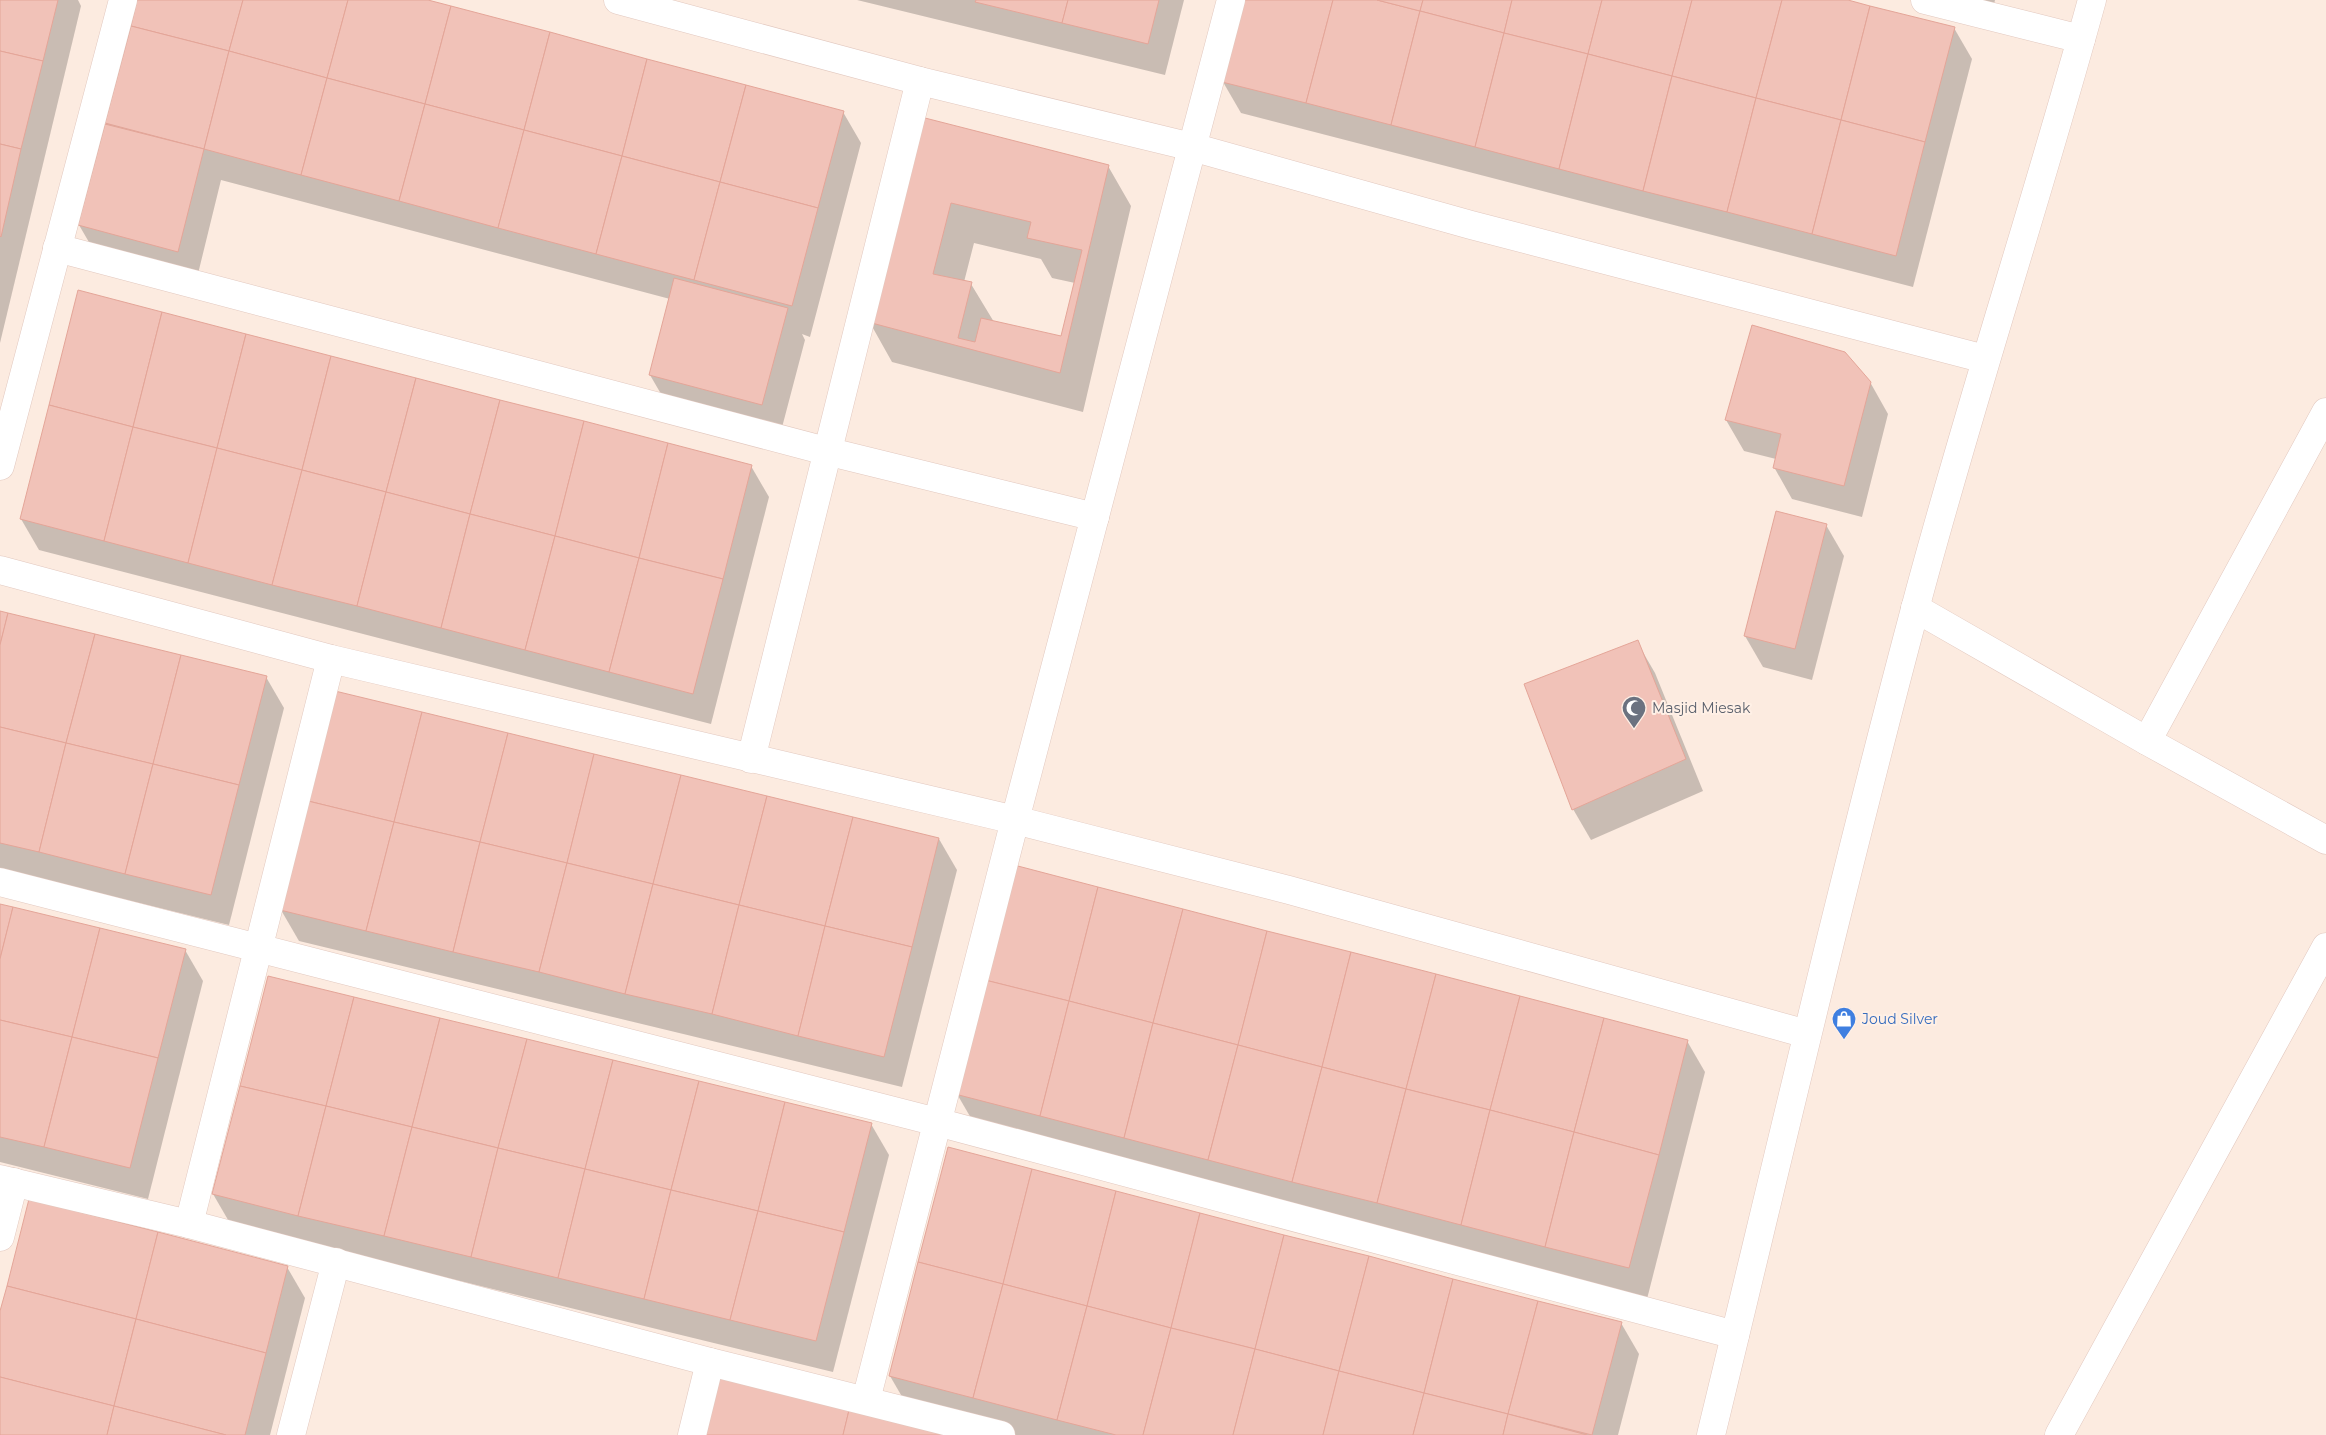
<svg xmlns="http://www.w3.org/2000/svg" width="2326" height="1435" viewBox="0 0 2326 1435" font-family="Montserrat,sans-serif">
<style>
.shadow{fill:#0003;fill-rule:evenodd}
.building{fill:#f1c2b8;stroke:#e4a598;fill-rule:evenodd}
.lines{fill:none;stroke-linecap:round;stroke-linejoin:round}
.minor-casing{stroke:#e2c8bf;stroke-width:29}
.tertiary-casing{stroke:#e2c8bf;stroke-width:29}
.minor{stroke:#fff;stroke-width:28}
.tertiary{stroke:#fff;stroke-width:28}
.labels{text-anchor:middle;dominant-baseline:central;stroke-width:4;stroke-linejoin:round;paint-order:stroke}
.worship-label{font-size:14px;fill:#5b616d;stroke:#fff0e6;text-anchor:start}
.shop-label{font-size:14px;fill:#366cbe;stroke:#fff0e6;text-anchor:start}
</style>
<rect width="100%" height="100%" fill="#fcebe0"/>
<g class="shadow">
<polygon points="0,0 78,0 81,6 0,343"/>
<polygon points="139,0 423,0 843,112 861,143 810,337 802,334 805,340 780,435 668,406 650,375 670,299 221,180 196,282 97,256 79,225"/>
<polygon points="857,0 1184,0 1165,75"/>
<polygon points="1845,0 1954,28 1972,59 1913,287 1241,113 1223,82"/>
<polygon points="1960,0 1995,0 1993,9"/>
<path d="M926,120L1108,166L1131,206L1083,412L892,362L869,321ZM974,243L1041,259L1052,278L1075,283L1061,338L994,322L971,284L964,282Z"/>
<polygon points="79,292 751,466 769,497 711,724 39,550 21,519"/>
<polygon points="1870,382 1888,414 1862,517 1792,499 1774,467 1776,459 1744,451 1726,420"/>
<polygon points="1826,525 1844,556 1812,680 1763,667 1745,636"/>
<polygon points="0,613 266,677 284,708 229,925 0,869"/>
<polygon points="1637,642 1655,673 1703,791 1591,840 1573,809 1525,684"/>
<polygon points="939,839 957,870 902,1087 299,941 281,910"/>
<polygon points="0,906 185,950 203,981 148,1199 0,1162"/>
<polygon points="269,977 871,1124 889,1155 833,1372 231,1225 213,1194"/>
<polygon points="1687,1041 1705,1072 1647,1299 975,1125 957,1094"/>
<polygon points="287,1267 305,1298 270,1435 0,1435 0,1316"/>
<polygon points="1621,1323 1639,1354 1618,1435 1016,1435 908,1407 890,1376"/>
</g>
<g class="building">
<polygon points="0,0 58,0 43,61 0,51"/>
<polygon points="137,0 243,0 229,51 131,26"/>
<polygon points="243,0 348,0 327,78 229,51"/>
<polygon points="348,0 428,0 451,6 425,104 327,78"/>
<polygon points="976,0 1068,0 1062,23 975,2"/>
<polygon points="1068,0 1159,0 1148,44 1062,23"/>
<polygon points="1243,0 1333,0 1306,103 1222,82"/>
<polygon points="1333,0 1377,0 1420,11 1391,125 1306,103"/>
<polygon points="1377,0 1423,0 1420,11"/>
<polygon points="1423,0 1512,0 1504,33 1420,11"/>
<polygon points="1512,0 1602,0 1588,54 1504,33"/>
<polygon points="1602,0 1692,0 1672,76 1588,54"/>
<polygon points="1692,0 1782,0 1756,98 1672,76"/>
<polygon points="1782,0 1848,0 1870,6 1841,120 1756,98"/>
<polygon points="451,6 550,32 524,130 425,104"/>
<polygon points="1870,6 1955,27 1925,142 1841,120"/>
<polygon points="1420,11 1504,33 1475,147 1391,125"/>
<polygon points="131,26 229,51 204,149 105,123"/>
<polygon points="550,32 647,59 622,156 524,130"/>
<polygon points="1504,33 1588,54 1559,169 1475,147"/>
<polygon points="0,51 43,61 21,149 0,144"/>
<polygon points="229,51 327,78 301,175 204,149"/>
<polygon points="1588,54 1672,76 1643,191 1559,169"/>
<polygon points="647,59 746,85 720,182 622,156"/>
<polygon points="1672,76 1756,98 1727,212 1643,191"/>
<polygon points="327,78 425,104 399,201 301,175"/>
<polygon points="746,85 844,111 818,208 720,182"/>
<polygon points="1756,98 1841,120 1812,234 1727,212"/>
<polygon points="425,104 524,130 498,228 399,201"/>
<path d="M925,118L1109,165L1060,373L868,322ZM951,203L1031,222L1027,238L1082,250L1061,336L981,318L975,342L958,338L972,282L933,274Z"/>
<polygon points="1841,120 1925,142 1896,256 1812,234"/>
<polygon points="105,124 204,149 178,252 78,225"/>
<polygon points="524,130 622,156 596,254 498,228"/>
<polygon points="0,144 21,149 1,237 0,236"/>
<polygon points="622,156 720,182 694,280 596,254"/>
<polygon points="720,182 818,208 792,306 694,280"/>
<polygon points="674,278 788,308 762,405 649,375"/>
<polygon points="78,290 162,312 133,427 49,405"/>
<polygon points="162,312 246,334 217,448 133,427"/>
<polygon points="1752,325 1845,352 1871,382 1844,486 1773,468 1781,434 1725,420"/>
<polygon points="246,334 331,356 302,470 217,448"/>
<polygon points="331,356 416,378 386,492 302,470"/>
<polygon points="416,378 500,400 470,514 386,492"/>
<polygon points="500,400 584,421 555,536 470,514"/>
<polygon points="49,405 133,427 104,541 20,519"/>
<polygon points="584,421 668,443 639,558 555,536"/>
<polygon points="133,427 217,448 188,563 104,541"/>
<polygon points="668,443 752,465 723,579 639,558"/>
<polygon points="217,448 302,470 272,585 188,563"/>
<polygon points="302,470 386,492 357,606 272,585"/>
<polygon points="386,492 470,514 441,628 357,606"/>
<polygon points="1776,511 1827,524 1795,649 1744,636"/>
<polygon points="470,514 555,536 525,650 441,628"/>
<polygon points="555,536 639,558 609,672 525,650"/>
<polygon points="639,558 723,579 693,694 609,672"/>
<polygon points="0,611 8,613 0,645"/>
<polygon points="8,613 95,634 66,743 0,727 0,645"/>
<polygon points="95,634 181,655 153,764 66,743"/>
<polygon points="1638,640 1686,759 1572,810 1524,684"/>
<polygon points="181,655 267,676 239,785 153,764"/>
<polygon points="335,691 422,712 394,822 308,801"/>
<polygon points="422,712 508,733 480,842 394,822"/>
<polygon points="0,727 66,743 39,852 0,843"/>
<polygon points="508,733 594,754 567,863 480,842"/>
<polygon points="66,743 153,764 125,874 39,852"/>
<polygon points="594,754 681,775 653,884 567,863"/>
<polygon points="153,764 239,785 211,895 125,874"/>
<polygon points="681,775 767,796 739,905 653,884"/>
<polygon points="767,796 853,817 825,926 739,905"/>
<polygon points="308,801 394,822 366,931 280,910"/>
<polygon points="853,817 939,838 912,947 825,926"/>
<polygon points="394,822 480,842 453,952 366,931"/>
<polygon points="480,842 567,863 539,972 453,952"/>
<polygon points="567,863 653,884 625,994 539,972"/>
<polygon points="1014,865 1098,887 1069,1001 985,980"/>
<polygon points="653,884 739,905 712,1014 625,994"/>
<polygon points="1098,887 1183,909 1153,1023 1069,1001"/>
<polygon points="0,904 13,907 0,959"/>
<polygon points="739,905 825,926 798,1036 712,1014"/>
<polygon points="13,907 100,928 72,1037 0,1020 0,959"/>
<polygon points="1183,909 1267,931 1238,1045 1153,1023"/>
<polygon points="825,926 912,947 884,1057 798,1036"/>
<polygon points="100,928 186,949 158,1058 72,1037"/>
<polygon points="1267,931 1351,952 1322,1067 1238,1045"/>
<polygon points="1351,952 1436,974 1406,1089 1322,1067"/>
<polygon points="1436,974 1520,996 1490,1110 1406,1089"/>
<polygon points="268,976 354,997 326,1106 240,1086"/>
<polygon points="985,980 1069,1001 1040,1116 955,1094"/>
<polygon points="1520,996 1604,1018 1574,1132 1490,1110"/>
<polygon points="354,997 440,1018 412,1127 326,1106"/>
<polygon points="1069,1001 1153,1023 1124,1138 1040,1116"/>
<polygon points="440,1018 527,1039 498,1148 412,1127"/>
<polygon points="1604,1018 1688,1040 1659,1155 1574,1132"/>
<polygon points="0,1020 72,1037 44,1147 0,1137"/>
<polygon points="1153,1023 1238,1045 1208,1160 1124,1138"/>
<polygon points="72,1037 158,1058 130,1168 44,1147"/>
<polygon points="527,1039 613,1060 585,1169 498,1148"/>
<polygon points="1238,1045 1322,1067 1292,1182 1208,1160"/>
<polygon points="613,1060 699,1081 671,1190 585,1169"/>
<polygon points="1322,1067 1406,1089 1377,1203 1292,1182"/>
<polygon points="699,1081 785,1102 758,1211 671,1190"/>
<polygon points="240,1086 326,1106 298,1216 212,1194"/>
<polygon points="1406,1089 1490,1110 1461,1225 1377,1203"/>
<polygon points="785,1102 872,1123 844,1232 758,1211"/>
<polygon points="326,1106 412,1127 384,1236 298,1216"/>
<polygon points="1490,1110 1574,1132 1545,1247 1461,1225"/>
<polygon points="412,1127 498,1148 471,1257 384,1236"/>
<polygon points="1574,1132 1659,1155 1629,1268 1545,1247"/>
<polygon points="948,1147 1032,1169 1003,1284 918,1262"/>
<polygon points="498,1148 585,1169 558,1278 471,1257"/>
<polygon points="585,1169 671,1190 644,1299 558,1278"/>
<polygon points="1032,1169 1116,1191 1087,1306 1003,1284"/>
<polygon points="671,1190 758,1211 730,1320 644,1299"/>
<polygon points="1116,1191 1200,1213 1171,1328 1087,1306"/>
<polygon points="29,1199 158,1232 136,1319 7,1286"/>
<polygon points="758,1211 844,1232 816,1341 730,1320"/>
<polygon points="1200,1213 1284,1235 1255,1349 1171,1328"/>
<polygon points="158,1232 288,1266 266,1353 136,1319"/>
<polygon points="1284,1235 1369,1256 1339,1371 1255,1349"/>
<polygon points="1369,1256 1453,1279 1424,1393 1339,1371"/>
<polygon points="918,1262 1003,1284 973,1398 889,1376"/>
<polygon points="1453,1279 1538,1301 1508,1414 1424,1393"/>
<polygon points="1003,1284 1087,1306 1057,1420 973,1398"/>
<polygon points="7,1286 136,1319 114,1406 0,1377 0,1311"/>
<polygon points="1538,1301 1622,1322 1592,1435 1508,1414"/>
<polygon points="1087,1306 1171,1328 1143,1435 1116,1435 1057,1420"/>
<polygon points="136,1319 266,1353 245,1435 226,1435 114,1406"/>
<polygon points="1171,1328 1255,1349 1233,1435 1143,1435"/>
<polygon points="1255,1349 1339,1371 1323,1435 1233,1435"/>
<polygon points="722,1369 851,1402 843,1435 705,1435"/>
<polygon points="1339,1371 1424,1393 1413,1435 1323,1435"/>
<polygon points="0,1377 114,1406 107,1435 0,1435"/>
<polygon points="1424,1393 1508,1414 1503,1435 1413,1435"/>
<polygon points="851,1402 977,1435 843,1435"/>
<polygon points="114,1406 226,1435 107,1435"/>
<polygon points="1508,1414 1587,1435 1503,1435"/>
</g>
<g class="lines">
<defs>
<g id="minor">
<polyline points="618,0 920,81 1192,147 1471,225 1985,359"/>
<polyline points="1925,0 2081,39"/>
<polyline points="57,248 826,451 1095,517"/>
<polyline points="0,466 123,0"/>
<polyline points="0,570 331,659 1015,820 1289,890 1807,1034"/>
<polyline points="1915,608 2147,741 2326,840"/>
<polyline points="2147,741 2326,412"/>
<polyline points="751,759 920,81"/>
<polyline points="0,882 937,1122 1735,1335"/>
<polyline points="0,1179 189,1224 710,1362 1001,1435"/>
<polyline points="189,1224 331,659"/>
<polyline points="0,1237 14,1182"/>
<polyline points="866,1400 1015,820 1231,0"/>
<polyline points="291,1435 336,1262"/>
<polyline points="692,1435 710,1362"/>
<polyline points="2059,1435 2326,947"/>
</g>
<path id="tertiary" d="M1711,1435C1778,1159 1842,883 1915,609C1969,405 2036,204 2092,0"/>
</defs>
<use href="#minor" class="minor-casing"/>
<use href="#tertiary" class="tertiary-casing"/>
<use href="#minor" class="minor"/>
<use href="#tertiary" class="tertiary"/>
</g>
<defs>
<symbol id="mosque-pin" viewBox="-11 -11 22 30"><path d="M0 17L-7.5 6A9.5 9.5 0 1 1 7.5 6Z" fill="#6b7280" stroke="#fff0e6"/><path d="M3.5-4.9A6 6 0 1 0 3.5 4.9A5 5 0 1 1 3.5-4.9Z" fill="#fff"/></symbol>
<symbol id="shop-pin" viewBox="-11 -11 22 30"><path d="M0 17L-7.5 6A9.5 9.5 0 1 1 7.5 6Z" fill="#3f7fe0" stroke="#fff0e6"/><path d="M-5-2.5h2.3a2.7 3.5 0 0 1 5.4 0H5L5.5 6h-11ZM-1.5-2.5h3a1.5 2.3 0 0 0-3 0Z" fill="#fff"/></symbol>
</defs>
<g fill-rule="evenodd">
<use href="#mosque-pin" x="1620" y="694" width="28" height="38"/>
<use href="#shop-pin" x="1830" y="1005" width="28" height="38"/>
</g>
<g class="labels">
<g class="worship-label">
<text x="1652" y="708">Masjid Miesak</text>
</g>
<g class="shop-label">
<text x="1862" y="1019">Joud Silver</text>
</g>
</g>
</svg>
